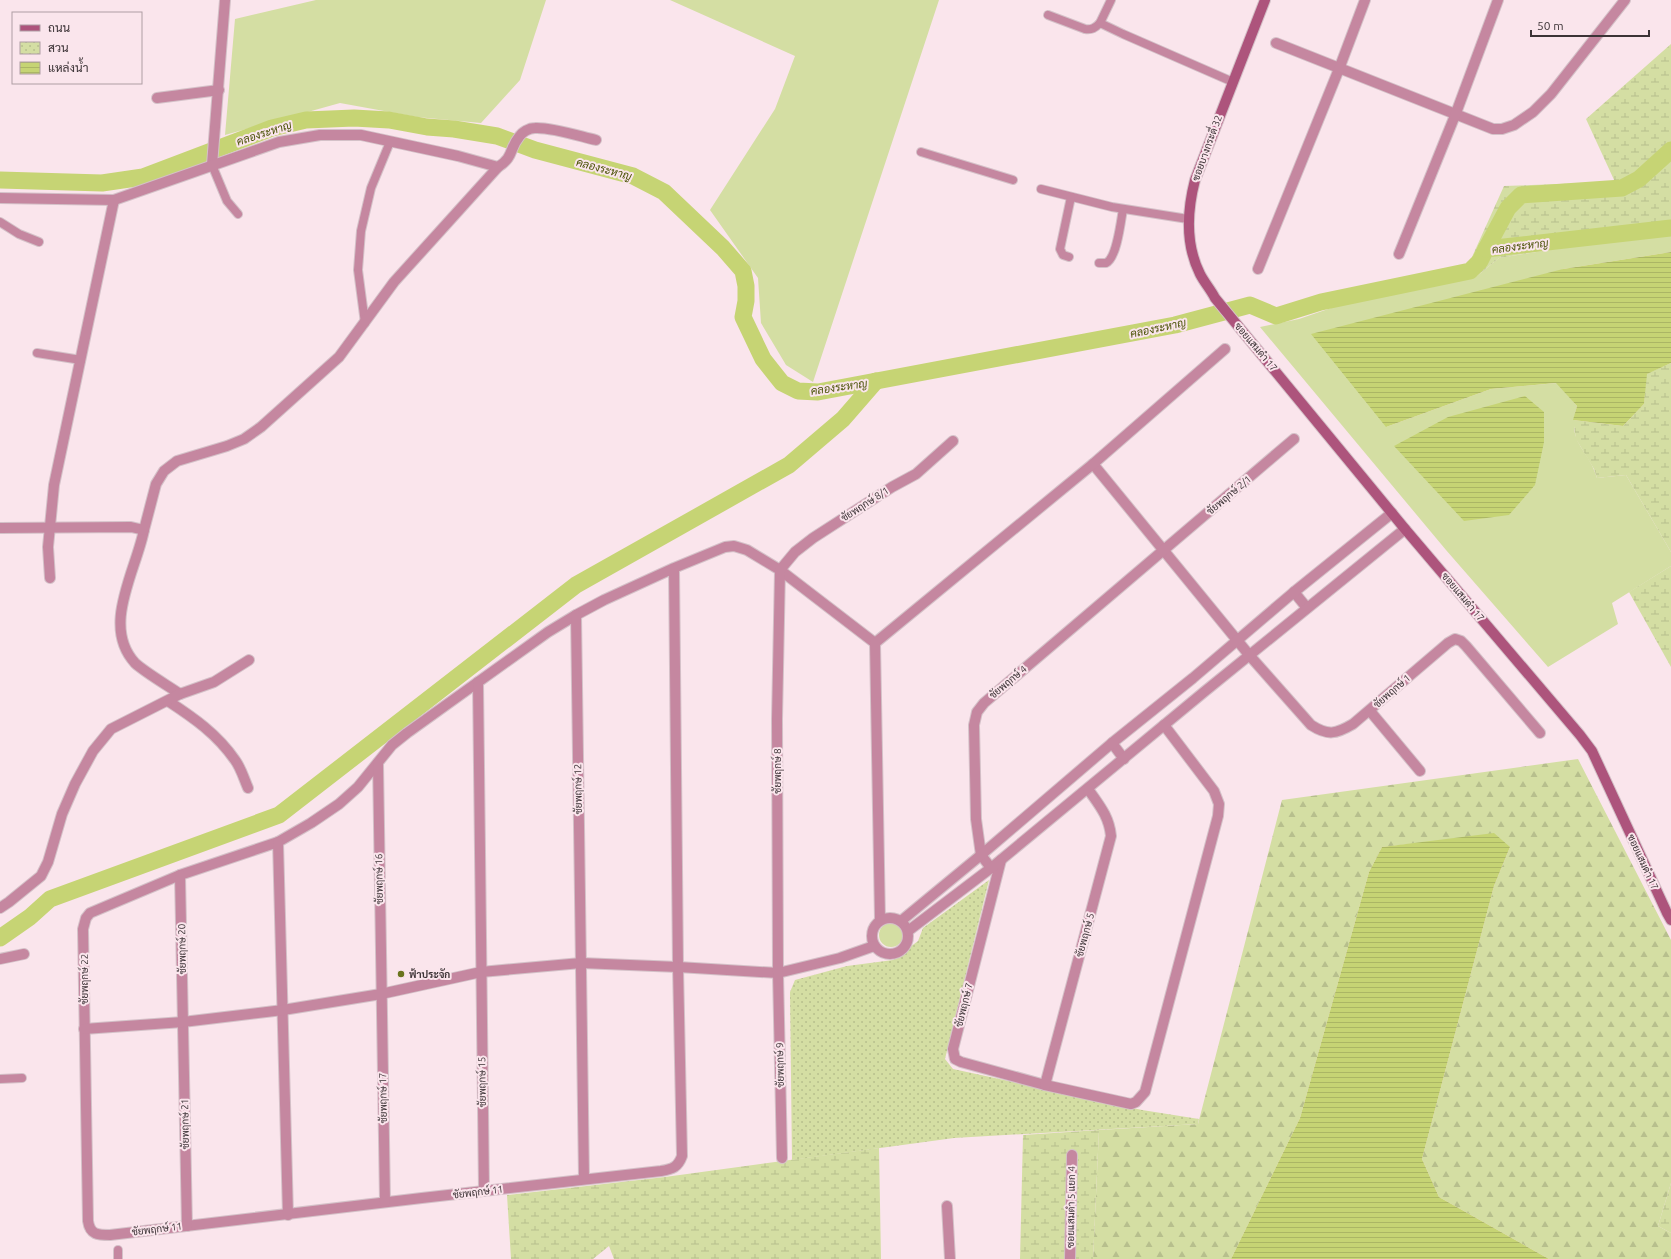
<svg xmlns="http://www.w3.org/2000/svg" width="1671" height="1259" viewBox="0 0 1671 1259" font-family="Ubuntu,Sarabun,sans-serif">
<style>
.grass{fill:#d4dea3}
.forest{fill:url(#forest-firs)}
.wetland{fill:url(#wetland-marsh)}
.park{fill:url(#park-dots)}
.water{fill:url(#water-rules)}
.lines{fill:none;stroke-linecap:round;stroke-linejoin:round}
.canal{stroke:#c6d474;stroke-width:17}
.lane-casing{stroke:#d4c1c8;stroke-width:10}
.street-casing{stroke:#d4c1c8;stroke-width:12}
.secondary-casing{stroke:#d4c1c8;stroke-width:12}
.lane{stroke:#c587a0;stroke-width:8}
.street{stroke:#c587a0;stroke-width:10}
.secondary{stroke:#ad547c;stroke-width:10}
.poi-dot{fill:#6a741e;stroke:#fae5ec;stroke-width:1.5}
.labels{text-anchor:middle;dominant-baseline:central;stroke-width:4;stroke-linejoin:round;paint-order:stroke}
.street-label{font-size:10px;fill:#3c3336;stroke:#fae5ec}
.poi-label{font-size:10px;font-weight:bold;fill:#3c3336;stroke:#fae5ec;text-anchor:start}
.water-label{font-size:11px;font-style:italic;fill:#4a5206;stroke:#fae5ec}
</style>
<defs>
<pattern id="forest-firs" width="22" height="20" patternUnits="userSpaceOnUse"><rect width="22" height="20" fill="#d4dea3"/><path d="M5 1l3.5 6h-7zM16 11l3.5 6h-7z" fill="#b7bf8d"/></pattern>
<pattern id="wetland-marsh" width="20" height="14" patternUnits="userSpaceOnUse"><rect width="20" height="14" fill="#d4dea3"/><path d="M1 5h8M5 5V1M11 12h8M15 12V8" fill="none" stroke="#b7bf8d"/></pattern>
<pattern id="park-dots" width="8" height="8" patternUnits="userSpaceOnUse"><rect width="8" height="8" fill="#d4dea3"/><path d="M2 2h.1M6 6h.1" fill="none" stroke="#b7bf8d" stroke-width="1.8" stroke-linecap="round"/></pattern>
<pattern id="water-rules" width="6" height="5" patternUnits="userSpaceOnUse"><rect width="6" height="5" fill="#c6d474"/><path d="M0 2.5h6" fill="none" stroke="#abb665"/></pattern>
</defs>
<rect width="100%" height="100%" fill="#fae5ec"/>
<g class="grass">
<polygon points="316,0 546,0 520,80 481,123 417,117 340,103 225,135 235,19"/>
<polygon points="670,0 939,0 813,382 786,365 761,323 758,278 710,210 775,109 795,56"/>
<path d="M1671,230V252L1563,269L1386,427L1491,389L1557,383L1577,406C1566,444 1588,447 1597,478L1626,475L1671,552V566L1612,603L1618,624L1548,667L1446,550L1260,327L1299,319L1334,307L1477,276L1499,258Z"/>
<circle cx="891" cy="935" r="12"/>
</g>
<polygon class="forest" points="1578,759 1671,940 1671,1183 1658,1226 1671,1233 1671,1259 1549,1259 1439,1197 1422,1159 1494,886 1510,847 1438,841 1382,847 1369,872 1300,1118 1231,1259 1093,1259 1099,1130 1198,1124 1282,800"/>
<g class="wetland">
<polygon points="1671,44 1671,230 1499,258 1477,276 1472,257 1504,186 1615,182 1586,119"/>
<polygon points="1671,363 1671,552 1626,475 1597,478 1594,469 1576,439 1573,420 1623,426 1644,404 1646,374"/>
<polygon points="1671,566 1671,667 1629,592"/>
<polygon points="1099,1130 1093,1259 1020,1259 1023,1135"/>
<polygon points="879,1148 881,1259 614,1259 609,1246 593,1259 511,1259 507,1195 665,1177"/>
<polygon points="1671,1183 1671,1233 1658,1226"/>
</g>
<polygon class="park" points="989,880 945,1059 953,1069 1142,1110 1199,1119 1198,1124 954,1138 792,1160 790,992 795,980 847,966 893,960 918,941 923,928"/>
<g class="water">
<polygon points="1671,252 1671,363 1647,374 1644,404 1623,426 1573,420 1577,406 1556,383 1491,389 1386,427 1311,334 1563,269"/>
<polygon points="1525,396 1544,412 1544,442 1535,485 1509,515 1464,521 1394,446 1448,417"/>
<polygon points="1494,833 1510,847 1494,886 1422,1159 1439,1197 1549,1259 1231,1259 1300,1118 1369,872 1382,847"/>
</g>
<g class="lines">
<g class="canal">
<polyline points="0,180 102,183 143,177 272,128 306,120 354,118 389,120 427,127 454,129 497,136 535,150 633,176 664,192 723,248 743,271 746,286 746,301 743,317 763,359 782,383 798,391 818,392 1175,325 1250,305 1276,316 1321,302 1470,271 1480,261 1486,249 1671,228"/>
<polyline points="1486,249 1508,208 1521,195 1622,188 1639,179 1671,150"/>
<polyline points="0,938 30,917 50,899 279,815 576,585 789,465 843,419 876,381"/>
</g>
<defs>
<g id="lane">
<polyline points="1111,0 1100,23 1123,34 1233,82"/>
<path d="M1048,15L1085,29C1092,30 1095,28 1100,23"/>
<polyline points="921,152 1013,180"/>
<polyline points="212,165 227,201 238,214"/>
<polyline points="1041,189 1112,207 1188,219"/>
<polyline points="0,222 19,234 39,242"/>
<polyline points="1069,257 1063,255 1060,249 1071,197"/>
<path d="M1099,263C1102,263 1104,263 1106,263C1117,258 1121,220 1123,209"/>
<polyline points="365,323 358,270 361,231 371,188 390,142"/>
<polyline points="37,353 81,360"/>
<polyline points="0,1079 22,1078"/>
<polyline points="118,1259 118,1250"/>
</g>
<g id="street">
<polyline points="1276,43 1493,129 1502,129 1514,125 1533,112 1551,94 1625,0"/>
<polyline points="157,98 219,90"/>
<polyline points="212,165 225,0"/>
<path d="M0,198L114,200L279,142L320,135H361L458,156L498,167C514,157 509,149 519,137C522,132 529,128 535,128C551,127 579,136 596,140"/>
<polyline points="1399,254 1456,113 1498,0"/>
<polyline points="1258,269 1339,69 1365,0"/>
<path d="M1093,464L1250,656L1311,725C1328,736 1336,734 1353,724L1448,643L1455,639L1461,641L1466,646L1540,733"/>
<path d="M0,528L131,527L144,530C136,571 101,626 135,663C146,673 167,685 180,694"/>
<polyline points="144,530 156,484 164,471 177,461 227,446 244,439 261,427 339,357 394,282 498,167"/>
<path d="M674,568L678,967L682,1156C678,1167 673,1169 661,1171C477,1191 294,1213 110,1235C98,1235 90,1235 88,1221L83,929L86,918L90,913L180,875L278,842L311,823L339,804L358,787L392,745L407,733L548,632L576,615L604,600L674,568L725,547L734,546L747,550L780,570L875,643"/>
<polyline points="50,578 48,547 54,485 114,200"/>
<polyline points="1294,592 1307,608"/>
<polyline points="576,615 584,1179"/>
<polyline points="875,643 1093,464 1225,349"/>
<polyline points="875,643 880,920"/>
<polyline points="478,682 484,1191"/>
<path d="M168,701C194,718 217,734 235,760C241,768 244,779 248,788"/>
<polyline points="1370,711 1420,771"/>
<polyline points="1112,743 1124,759"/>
<polyline points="378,763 385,1202"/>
<polyline points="278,842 288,1215"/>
<polyline points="1001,860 953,1049 955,1059 961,1062 1045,1085 1131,1104 1136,1102 1145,1092 1218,816 1219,804 1214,791 1164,725"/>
<polyline points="991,868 981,855 976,819 974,725 977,712 984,703 1294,439"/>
<polyline points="180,875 187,1226"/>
<polyline points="0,908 9,902 41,876 48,862 62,814 75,784 93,751 111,729 180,694 214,682 249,660"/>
<circle cx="890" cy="936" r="18"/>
<polyline points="901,921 981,855 1112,743 1193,678 1294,592 1392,513"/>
<polyline points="908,931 991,868 1204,692 1405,529"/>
<polyline points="0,959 24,954"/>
<polyline points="84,1029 183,1022 283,1010 381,994 481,972 581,963 678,967 778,973 840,958 874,946"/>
<path d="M1045,1085L1111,836C1109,816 1099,805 1088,789"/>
<polyline points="782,1158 778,973 777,719 780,570 795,552 813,538 892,487 916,474 953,441"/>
<polyline points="947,1206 950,1259"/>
<polyline points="1070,1259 1072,1155"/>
</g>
<path id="secondary" d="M1265,0L1195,180C1187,211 1185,244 1200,274C1204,282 1211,290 1215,298L1405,529L1580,735L1592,751L1667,913L1671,920"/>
</defs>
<use href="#lane" class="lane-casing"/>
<use href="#street" class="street-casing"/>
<use href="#secondary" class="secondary-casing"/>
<use href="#lane" class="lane"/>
<use href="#street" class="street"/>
<use href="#secondary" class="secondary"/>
</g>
<circle class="poi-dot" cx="401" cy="974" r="4"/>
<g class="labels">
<g class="street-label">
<text transform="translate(1207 148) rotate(-70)">ซอยบางกระดี่ 32</text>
<text transform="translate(1256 347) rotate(50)">ซอยแสมดำ 17</text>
<text transform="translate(1229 495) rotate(-40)">ชัยพฤกษ์ 2/1</text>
<text transform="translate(865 504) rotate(-33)">ชัยพฤกษ์ 8/1</text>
<text transform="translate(1463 597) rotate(50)">ซอยแสมดำ 17</text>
<text transform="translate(1008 682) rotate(-40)">ชัยพฤกษ์ 4</text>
<text transform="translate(1392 691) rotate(-41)">ชัยพฤกษ์ 1</text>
<text transform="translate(777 771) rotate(-90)">ชัยพฤกษ์ 8</text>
<text transform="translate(578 789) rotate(-91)">ชัยพฤกษ์ 12</text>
<text transform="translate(1643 862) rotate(65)">ซอยแสมดำ 17</text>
<text transform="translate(379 879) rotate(-91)">ชัยพฤกษ์ 16</text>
<text transform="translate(1085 935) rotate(-75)">ชัยพฤกษ์ 5</text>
<text transform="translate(182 949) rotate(-91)">ชัยพฤกษ์ 20</text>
<text transform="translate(84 979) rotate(-90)">ชัยพฤกษ์ 22</text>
<text transform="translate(964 1005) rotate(-76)">ชัยพฤกษ์ 7</text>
<text transform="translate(780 1065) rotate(-91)">ชัยพฤกษ์ 9</text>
<text transform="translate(482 1082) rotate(-91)">ชัยพฤกษ์ 15</text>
<text transform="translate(383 1098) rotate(-91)">ชัยพฤกษ์ 17</text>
<text transform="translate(185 1124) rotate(-91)">ชัยพฤกษ์ 21</text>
<text transform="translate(478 1192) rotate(-7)">ชัยพฤกษ์ 11</text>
<text transform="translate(1071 1207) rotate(-89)">ซอยแสมดำ 5 แยก 4</text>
<text transform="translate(157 1229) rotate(-7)">ชัยพฤกษ์ 11</text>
</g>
<g class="poi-label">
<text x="409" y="974">ฟ้าประจัก</text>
</g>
<g class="water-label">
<text transform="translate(264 133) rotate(-18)">คลองระหาญ</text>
<text transform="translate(604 169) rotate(15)">คลองระหาญ</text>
<text transform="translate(1520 246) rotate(-7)">คลองระหาญ</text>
<text transform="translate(1158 328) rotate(-12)">คลองระหาญ</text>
<text transform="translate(839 387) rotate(-8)">คลองระหาญ</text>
</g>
</g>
<rect x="12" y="12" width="130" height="72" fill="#fae5ec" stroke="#ae9ea3"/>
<rect x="20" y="25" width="20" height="6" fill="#ad547c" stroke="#ae9ea3"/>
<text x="48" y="32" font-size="12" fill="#3c3336">ถนน</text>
<rect x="20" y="42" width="20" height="12" fill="url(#park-dots)" stroke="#ae9ea3"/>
<text x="48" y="52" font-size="12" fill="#3c3336">สวน</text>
<rect x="20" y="62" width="20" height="12" fill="url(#water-rules)" stroke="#ae9ea3"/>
<text x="48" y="72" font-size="12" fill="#3c3336">แหล่งน้ำ</text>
<path d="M1531 30v6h118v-6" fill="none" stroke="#3c3336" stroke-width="2"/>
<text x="1537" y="30" font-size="12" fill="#3c3336" stroke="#fae5ec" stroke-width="3" paint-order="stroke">50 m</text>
</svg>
